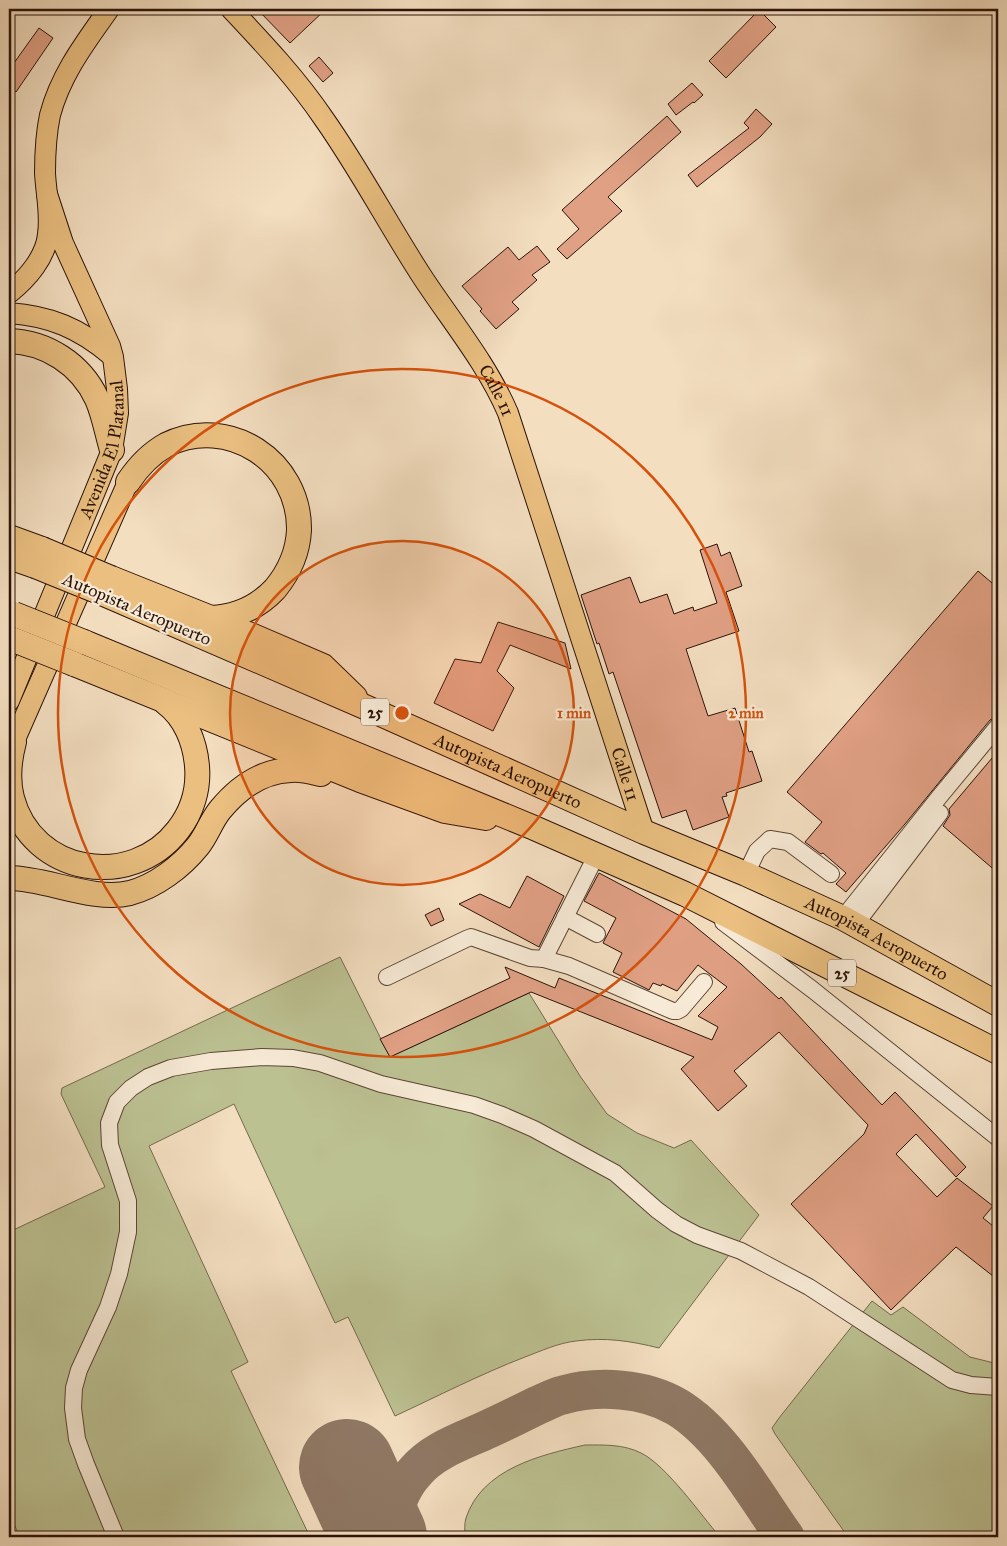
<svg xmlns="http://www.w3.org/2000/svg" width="1007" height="1546" viewBox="0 0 1007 1546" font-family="'IM FELL Great Primer',serif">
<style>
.green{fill:#bcc192;stroke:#746a4d}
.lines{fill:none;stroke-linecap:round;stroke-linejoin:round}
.taxiway{stroke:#8f7864;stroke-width:39}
.runway{stroke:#8f7864;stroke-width:96}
.building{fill:#e0a084;stroke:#2b1308}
.minor-casing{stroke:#5d4636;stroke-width:18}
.major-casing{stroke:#2b1308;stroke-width:22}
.highway-casing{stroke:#2b1308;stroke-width:26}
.minor{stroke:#f7ead6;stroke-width:16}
.major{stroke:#eabf80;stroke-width:20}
.highway{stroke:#eabf80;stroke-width:24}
.highway-bridge-casing{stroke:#2b1308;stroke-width:26;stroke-linecap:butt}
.highway-bridge{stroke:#eabf80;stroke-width:24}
.ring{fill:none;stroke:#d5520c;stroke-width:2.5}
.labels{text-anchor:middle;stroke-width:4.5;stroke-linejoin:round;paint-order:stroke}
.shield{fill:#f7ead6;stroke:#685446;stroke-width:1}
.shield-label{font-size:16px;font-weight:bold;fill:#2b1308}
.street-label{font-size:18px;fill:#2b1308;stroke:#f7ead6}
.centre{fill:#d5520c;stroke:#f7ead6;stroke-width:2.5}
.ring-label{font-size:15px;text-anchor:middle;font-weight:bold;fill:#d5520c;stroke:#f7ead6;stroke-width:4.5;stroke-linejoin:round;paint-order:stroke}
</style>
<rect width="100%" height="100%" fill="#f3dec0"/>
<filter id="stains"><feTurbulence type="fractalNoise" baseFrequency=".004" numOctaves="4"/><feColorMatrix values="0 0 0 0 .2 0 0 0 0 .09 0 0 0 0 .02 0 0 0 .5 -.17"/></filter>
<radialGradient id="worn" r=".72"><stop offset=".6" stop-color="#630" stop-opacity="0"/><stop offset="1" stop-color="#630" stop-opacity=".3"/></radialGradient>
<g class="green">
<path d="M340 957 390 1057 529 993 580 1076 607 1114 637 1133 674 1148 691 1140 759 1215 659 1348C631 1341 605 1337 576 1341 558 1343 541 1351 525 1357 481 1374 438 1396 395 1416L348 1317 335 1323 234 1104 149 1146 248 1362 231 1371 310 1537H20L9 1513V1232L105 1187 61 1094 62 1088Z"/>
<path d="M872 1301 891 1315 903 1307 970 1357 998 1364V1537H848L775 1434 772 1428 779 1418Z"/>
<path d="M585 1445C604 1445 623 1444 641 1453 666 1465 701 1515 720 1537H465C465 1531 464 1524 466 1518 482 1469 540 1455 585 1445Z"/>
</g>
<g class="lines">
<path class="taxiway" d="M391 1537C392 1514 399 1489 416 1471 433 1451 460 1442 484 1431 502 1423 520 1414 538 1405 546 1402 554 1397 563 1395 598 1385 645 1388 677 1407 722 1434 755 1495 785 1537"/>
<path class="runway" d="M347 1467 379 1537"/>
</g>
<g class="building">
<path d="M257 9H326L290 43Z"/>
<path d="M759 10 776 27 726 78 709 61Z"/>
<path d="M39 28 53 38 16 92 9 87V70Z"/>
<path d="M319 57 333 73 323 82 309 66Z"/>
<path d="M692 83 703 95 694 103 693 102 676 115 668 104Z"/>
<path d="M756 109 772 124 760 137 697 187 688 175 749 128 744 123Z"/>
<path d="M667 116 681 132 608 197 622 211 567 259 557 249 579 229 562 210Z"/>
<path d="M537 246 550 262 532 275 537 280 512 302 519 309 496 329 480 311 482 309 462 286 508 247 519 260Z"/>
<path d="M717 544 721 556 730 552 742 586 726 592 739 631 686 649 708 716 735 708 749 752 752 751 762 781 726 793 727 796 722 797 729 817 693 830 686 810 662 818 613 672 609 674 599 643 597 644 581 595 630 577 640 603 667 594 674 614 693 607 694 611 717 603 700 550Z"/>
<path d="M978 571 998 588V716L990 720 905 824 846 892 836 884 846 873 823 853 821 854 805 842 822 822 787 792Z"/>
<path d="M498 622 565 643 571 669 510 645 497 671 514 688 493 731 434 703 455 659 481 663Z"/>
<path d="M998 751V873L943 826 950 815 949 809Z"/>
<path d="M599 873 686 919 741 964 779 999 781 997 882 1105 895 1092 966 1167 956 1177 916 1134 896 1154 937 1197 957 1178 993 1206 983 1218 998 1230V1280L956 1247 891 1310 791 1204 864 1134 868 1125 779 1032 734 1071 747 1086 718 1111 681 1069 694 1057 531 992 390 1057 380 1039 510 978 505 967 555 988 559 978 712 1040 718 1027 698 1016 727 987 698 965 677 991 662 984 661 986 653 983 649 990 613 972 622 953 603 943 616 918 584 901Z"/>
<path d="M527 876 564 896 539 947 459 904 480 894 510 908Z"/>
<path d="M439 908 444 920 431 926 425 915Z"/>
</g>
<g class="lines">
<g class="minor-casing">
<g id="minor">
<path d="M746 874 757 851 770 839 788 842 831 874"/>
<path d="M565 917 597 934"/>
<path d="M843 918 940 796 998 726"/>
<path d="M723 922 813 990 998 1138"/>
<path d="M855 925 940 813"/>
<path d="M544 959 596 856"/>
<path d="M387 977 466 939 471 937 530 958 544 959 569 966 673 1011H677L681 1009 704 982"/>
<path d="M116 1537 86 1464 77 1439 73 1408 74 1388 79 1370 108 1307 119 1274 128 1232V1201L110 1145 109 1123 117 1102 131 1088 148 1077 171 1068 211 1061 262 1057 293 1058 320 1063 381 1084 474 1105 502 1115 534 1129 615 1173 657 1210 676 1224 697 1235 741 1251 809 1287 952 1380 971 1385 998 1387"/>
</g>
</g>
<g class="major-casing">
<g id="major">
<path id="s1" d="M231 9C264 44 297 79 324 119 360 170 389 226 423 278 452 322 487 364 508 413L644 832"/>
<path d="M9 293C27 279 46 257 48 234 51 214 46 193 45 173 45 154 46 134 50 115 61 74 85 43 109 9"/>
<path d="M9 313C50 316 79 328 111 355"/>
<path id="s2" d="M9 701 112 450 118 413 117 389 113 357 110 346 63 243 47 194"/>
<path d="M9 753 128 482"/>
</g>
</g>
<g class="highway-casing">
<g id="highway">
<path d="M9 341C46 342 81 364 97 399 104 415 107 433 112 450"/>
<path d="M128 482C138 467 150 454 166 445 228 414 300 461 299 530 298 552 289 572 275 589 258 607 236 617 211 618"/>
<path d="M9 537 42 549"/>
<path d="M9 557 35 566"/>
<path d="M111 578 211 618 323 666 355 697"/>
<path id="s3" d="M104 594 365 707 644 832 746 874 843 918 998 1004"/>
<path d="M84 642 532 827 685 894 998 1052"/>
<path d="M74 664 360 780 445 811 486 818"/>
<path d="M14 742C9 761 7 779 12 798 32 874 131 891 178 830 192 812 199 789 197 766 195 742 185 717 166 703"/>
<path d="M9 878C46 878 93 902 130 893 156 886 181 867 198 846 207 835 211 821 220 810 238 788 262 771 291 770 301 769 312 772 321 774"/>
</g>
</g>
<use href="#minor" class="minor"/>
<use href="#major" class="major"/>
<use href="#highway" class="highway"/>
<g class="highway-bridge-casing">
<g id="highway-bridge">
<path d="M42 549 111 578"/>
<path d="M35 566 104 594"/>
<path d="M14 614 84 642"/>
<path d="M9 638 74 664"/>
</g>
</g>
<use href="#highway-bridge" class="highway-bridge"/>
</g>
<circle cx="402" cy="713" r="172" fill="#d5520c" fill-opacity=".12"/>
<g class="ring">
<circle cx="402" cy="713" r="172"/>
<circle cx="402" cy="713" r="344"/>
</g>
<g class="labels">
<g class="shield">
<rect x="361" y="698.5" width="28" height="27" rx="4"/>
<rect x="828" y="959.5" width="28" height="27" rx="4"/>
</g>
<g class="shield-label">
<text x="375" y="718">25</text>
<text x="842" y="979">25</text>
</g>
<g class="street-label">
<text dy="6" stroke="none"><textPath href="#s1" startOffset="466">Calle 11</textPath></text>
<text dy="6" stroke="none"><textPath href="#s2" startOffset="270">Avenida El Platanal</textPath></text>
<text transform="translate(137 609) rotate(23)" y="6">Autopista Aeropuerto</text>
<text dy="6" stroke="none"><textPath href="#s3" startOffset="441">Autopista Aeropuerto</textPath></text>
<text dy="6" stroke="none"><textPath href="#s1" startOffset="871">Calle 11</textPath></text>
<text dy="6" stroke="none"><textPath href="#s3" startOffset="846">Autopista Aeropuerto</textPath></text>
</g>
</g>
<circle cx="402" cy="713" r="8" class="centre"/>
<g class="ring-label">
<text x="574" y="718">1 min</text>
<text x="746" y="718">2 min</text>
</g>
<rect width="1007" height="1546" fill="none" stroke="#f3dec0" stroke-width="30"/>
<rect x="10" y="10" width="987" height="1526" fill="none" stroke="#2b1308" stroke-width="2.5"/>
<rect x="15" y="15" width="977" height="1516" fill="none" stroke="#2b1308"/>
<rect width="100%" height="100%" filter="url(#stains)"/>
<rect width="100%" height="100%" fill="url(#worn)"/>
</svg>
